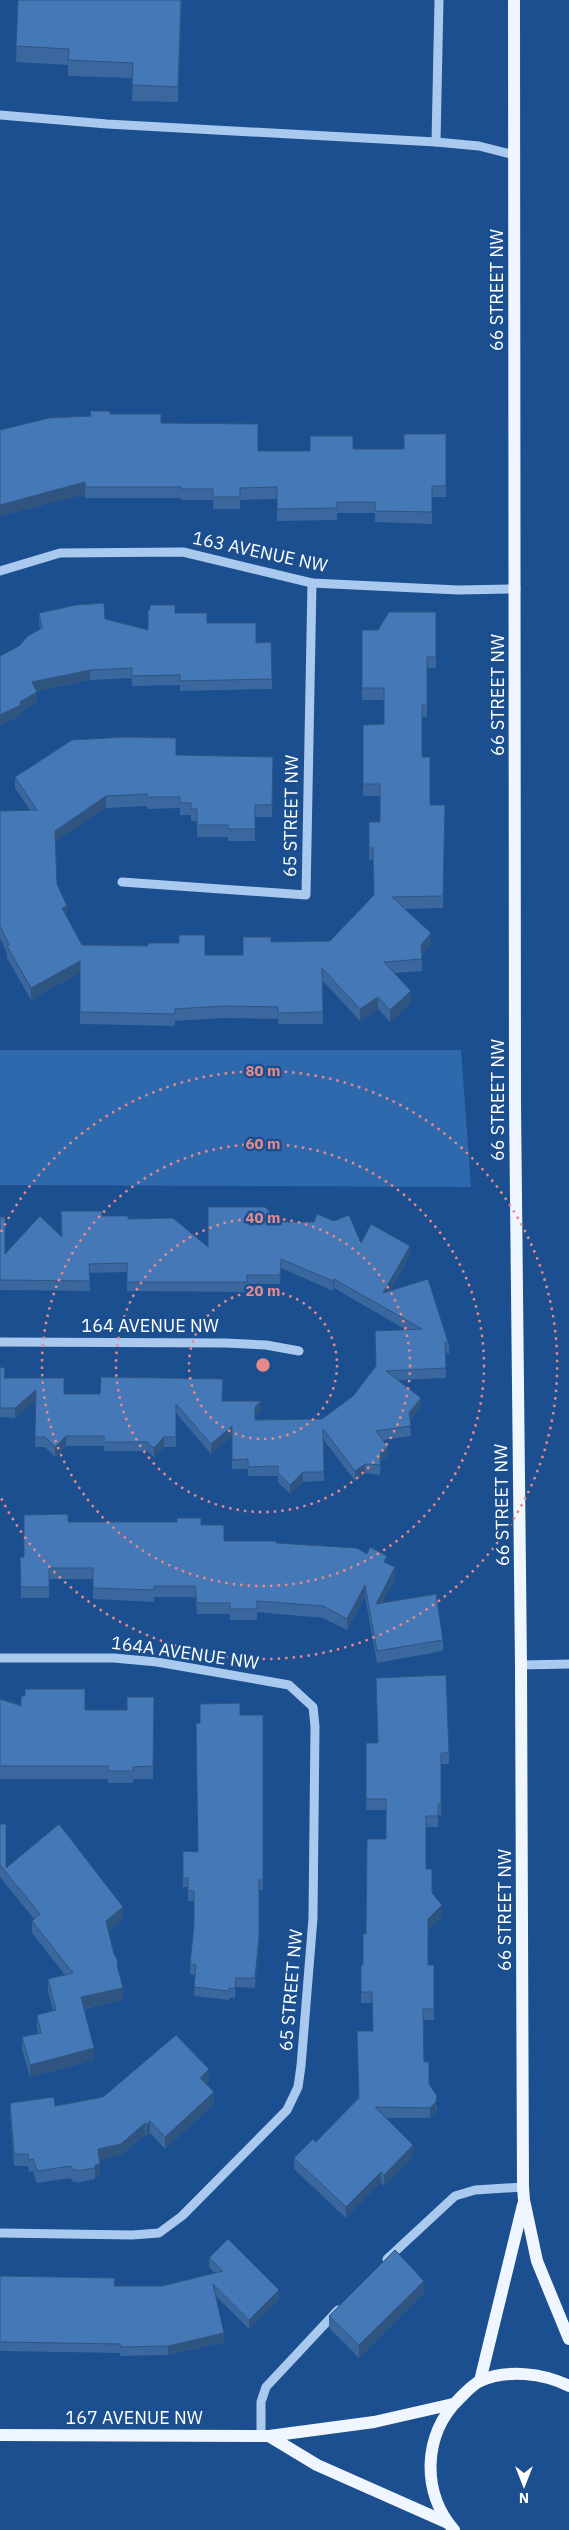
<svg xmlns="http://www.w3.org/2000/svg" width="569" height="2530" viewBox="0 0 569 2530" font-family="'IBM Plex Sans',sans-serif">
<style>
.green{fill:#2e69ad}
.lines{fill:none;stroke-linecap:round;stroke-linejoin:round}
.minor{stroke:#a9c9ee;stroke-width:9}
.major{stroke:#f0f6ff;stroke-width:12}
.wall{fill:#3a679d}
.shaded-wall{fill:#305480}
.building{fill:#4478b7;stroke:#305480}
.ring{fill:none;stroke:#e88989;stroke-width:2.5;stroke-dasharray:2.5 5}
.labels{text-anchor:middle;stroke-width:5;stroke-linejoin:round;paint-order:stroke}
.street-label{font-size:18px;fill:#fff;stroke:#1b4f8f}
.centre{fill:#e88989;stroke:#1b4f8f;stroke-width:2.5}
.ring-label{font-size:15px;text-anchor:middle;font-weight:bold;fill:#e88989;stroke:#1b4f8f;stroke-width:5;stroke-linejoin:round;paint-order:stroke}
</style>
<rect width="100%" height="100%" fill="#1b4f8f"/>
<path class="green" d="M0 1050H461L471 1187 0 1185Z"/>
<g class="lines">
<g class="minor">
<path d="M0 115 107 124 436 142 479 146 514 155"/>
<path d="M436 142 439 0"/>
<path d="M0 571 60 553 183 552 312 583 458 590 516 589"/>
<path d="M122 882 306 895 312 583"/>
<path d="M0 1342 226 1343 266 1345 299 1351"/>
<path d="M0 1658H114L157 1662 289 1685 313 1707 315 1726 313 1918 301 2066 298 2087 287 2110 182 2216 159 2233 132 2235 0 2233"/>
<path d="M521 1665 569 1664"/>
<path d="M387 2259 455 2196 475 2190 523 2187"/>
<path d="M261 2436V2402L266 2387 338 2310"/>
</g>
<g class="major">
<path d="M514 0 515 1105 521 1665 523 2187 524 2200 537 2261 569 2339"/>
<path d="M480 2381 523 2205"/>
<path d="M0 2435 269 2436 374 2422 453 2404"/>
<path d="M269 2436 317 2465 448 2523"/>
<path d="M454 2530C421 2492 423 2434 459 2399 465 2393 472 2385 480 2381 507 2369 543 2373 569 2386"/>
</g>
</g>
<g class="wall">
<path d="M18 0H182L178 102 132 101 133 78 68 76V65L16 62Z"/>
<path d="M110 414 161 423 258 451H310L353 449H404L446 434V497H432V524L375 522V513H337V520L277 521V499L240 500V509H213V500H181V498H85V494L0 516 90 416Z"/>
<path d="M436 612V668H427V717H422V757L430 805H445L443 908 404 909 431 945 422 955V971L394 973 411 1003 390 1022 378 1009 360 1021 322 980 323 1024H278V1019L223 1018 175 1021V1026L80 1024V972L31 1000 7 958V953L0 938V811L30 810 15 788V777L176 755 273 757 272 817H255V841H228V837H197V821H191V815H180V808L147 809V806L106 808 55 842 57 884 67 917 82 945 205 955H243L271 942 330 941 374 895 373 860H369V822H380V796H363V725L384 724V700H362V630H378Z"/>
<path d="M39 613 105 619 148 630 175 613 207 623 256 643 271 642 272 689 180 691V685L132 686V678L90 680 37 691V702L21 712V715L0 725V656L19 646 40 629 39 623Z"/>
<path d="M102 1216 128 1219 208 1247 279 1222 410 1255 390 1291 449 1345V1354L445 1352 446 1378 397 1380 421 1407 410 1421 411 1436 383 1440 388 1456 381 1461 380 1475 365 1473 355 1481 323 1439 324 1481 303 1482 290 1494 278 1482V1476H248V1469H232V1436L211 1454 176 1413V1447H164L154 1457 147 1451H104V1446H66L55 1457 45 1447H35L36 1400 15 1418 0 1417V1367L5 1378 64 1394 223 1401 261 1411 255 1416V1420L322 1419 353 1396 406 1330 334 1288 333 1291 281 1268 280 1284H247V1292L127 1291V1272L89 1273 90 1291 0 1290V1217L5 1253 61 1237Z"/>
<path d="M68 1522 201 1525 224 1541 276 1543 367 1554 387 1563 395 1579 382 1603 443 1640V1651L377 1663 365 1596 347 1630 323 1618 257 1612V1620H230V1614H197L195 1597H154V1602L93 1599V1579H49V1598H21L20 1557H24Z"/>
<path d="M376 1678 449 1753V1764H441V1815H438V1827H426V1869L432 1893 442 1916 428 1930V1965H434V2020H423L424 2062 429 2084 437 2107 436 2113 430 2118H386L413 2156 384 2186 381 2182 346 2218 294 2169V2158L316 2142 358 2098 373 2031 372 2003H361V1965H363L366 1934 386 1839V1810H366V1743H378Z"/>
<path d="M0 1699 21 1705 85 1710H154L153 1779H133V1783H108V1779H0Z"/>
<path d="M240 1715H263V1890H259V1947L255 1988 236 1987 235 1998H229V2000L194 1996 195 1975 190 1974V1964L194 1924V1901H188V1887H183V1851L198 1852 200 1723Z"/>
<path d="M0 1824 6 1868 123 1919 108 1931 118 1970 123 2000 84 2009 94 2060 30 2077 22 2049V2037L38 2034 37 2027V2015L53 2011 48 1991V1979L65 1975 32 1933V1921L34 1919 0 1877Z"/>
<path d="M209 2081 206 2084 214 2104 165 2149 150 2133 146 2136 145 2135 121 2155 100 2160V2176L95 2177V2179L77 2183 76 2181 72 2182 71 2178 37 2183 33 2171 29 2172 28 2166H14L10 2115V2103L55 2106Z"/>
<path d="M209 2258 279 2299 249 2329 216 2296 224 2342 168 2355 120 2356V2353L0 2351V2276L114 2286H162L215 2273 209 2267Z"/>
<path d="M424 2293 359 2358 329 2328V2316Z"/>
</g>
<g class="shaded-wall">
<path d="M181 0H182L178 102V87Z"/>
<path d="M85 482V494L0 516V505Z"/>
<path d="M90 670V680L32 692V682Z"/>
<path d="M37 692V702L21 712V715L0 725V715L20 702Z"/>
<path d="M106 796V808L55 842V831Z"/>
<path d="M67 906V918L62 908Z"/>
<path d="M431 933V945L421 956V945Z"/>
<path d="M80 961V972L31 1000V988Z"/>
<path d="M411 991V1003L390 1022V1010Z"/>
<path d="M378 997V1009L360 1021V1009Z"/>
<path d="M410 1246V1255L383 1303V1293Z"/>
<path d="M334 1279V1288L333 1291V1281Z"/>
<path d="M36 1390V1400L15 1418V1408Z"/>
<path d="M421 1398V1407L409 1422V1413Z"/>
<path d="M261 1401V1411L255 1416V1407Z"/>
<path d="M232 1426V1436L211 1454V1444Z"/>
<path d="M66 1436V1446L55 1457V1447Z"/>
<path d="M164 1437V1447L154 1457V1448Z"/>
<path d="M388 1447V1456L381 1461 380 1475 381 1452Z"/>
<path d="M365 1464V1473L355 1481V1471Z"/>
<path d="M303 1472V1482L290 1494V1485Z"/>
<path d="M395 1567V1579L376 1615V1604Z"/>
<path d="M365 1585V1596L347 1630V1619Z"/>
<path d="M442 1905V1916L428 1930V1919Z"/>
<path d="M123 1907V1919L106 1933V1921Z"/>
<path d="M259 1937V1947L255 1988V1978Z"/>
<path d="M236 1978V1987L235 1998V1989Z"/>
<path d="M123 1988V2000L81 2009V1997Z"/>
<path d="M94 2048V2060L30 2077V2065Z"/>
<path d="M209 2069V2081L200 2089V2078Z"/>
<path d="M214 2092V2104L165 2149V2137Z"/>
<path d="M437 2096 436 2113 430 2118V2108Z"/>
<path d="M150 2121V2133L146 2136V2125Z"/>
<path d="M145 2123V2135L121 2155 98 2161V2149Z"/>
<path d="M413 2145V2156L384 2186V2175Z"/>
<path d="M100 2164V2176L95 2177V2165Z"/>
<path d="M381 2172V2182L346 2218V2207Z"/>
<path d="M424 2281V2293L359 2358V2345Z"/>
<path d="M279 2290V2299L249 2329V2320Z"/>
<path d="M224 2333V2342L168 2355V2346Z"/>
</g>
<g class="building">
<path d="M18 0H181L178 87 132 85 133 63 68 60 69 49 16 46Z"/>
<path d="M90 411H110V414H161V423L258 424V451H310V436H353V449H404V434H446V486H432V512L375 511V502H337V508L277 509V487L240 488V497H213V489H181V487H85V482L0 505V430L49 418 91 416Z"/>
<path d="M104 603 105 619 148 630V610H150V605H175V613H207V623H256V643L271 642 272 679 180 681V675L132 676V668L90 670 32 682 37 692 20 702 21 705 0 715V656L19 646 28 636 42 628 39 613 76 605Z"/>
<path d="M389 612H436V657H427V705H422V757H430V805H445L443 896 392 897 431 933 421 945 422 959 384 962 411 991 390 1010 378 997 360 1009 322 968 323 1012 278 1013V1007L223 1006 175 1009V1014L80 1012V961L31 988 7 946 9 945 0 926V811L37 810 15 777 72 740 125 737 176 738V755L273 757 272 805H255V829H228V825H197V809H191V803H180V797H147V794L106 796 55 831 57 884 67 906 62 908 82 945 148 946V943H179V935H205V955H243V937H271V942L330 941 374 895 373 848H369V822H380V784H363V725L384 724V688H362V630H378Z"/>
<path d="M208 1207H265L279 1222H314L317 1214 334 1221 349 1215 361 1243 371 1224 410 1246 383 1293 428 1279 449 1345 445 1342 446 1368 386 1371 421 1398 409 1413 411 1426 376 1431 388 1447 381 1452 380 1465 365 1464 355 1471 323 1429 324 1472H303L290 1485 278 1473V1466L248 1467V1459L232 1460V1426L211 1444 176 1404V1437H164L154 1448 147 1442H104V1436H66L55 1447 45 1437H35L36 1390 15 1408H0V1367L5 1368 4 1378H64V1394H100L101 1377 223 1379 222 1401H261L255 1407V1420L322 1419 353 1396 376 1366 375 1331 422 1329 334 1279 333 1281 281 1259 280 1275H247V1282H127V1263L89 1264 90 1281 0 1280V1217H5V1254L40 1216 62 1237 61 1211H102V1216H128V1219L173 1218 208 1247Z"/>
<path d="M68 1514V1522H177V1518H201V1525H224V1541H276V1543L357 1548 367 1554 370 1547 387 1556 384 1562 395 1567 376 1604 436 1594 443 1640 377 1651 365 1585 347 1619 323 1606 257 1601V1609H230V1603H197L195 1586H154V1590L93 1588V1568H49V1587H21L20 1557H24V1515Z"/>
<path d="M446 1675 449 1753H441V1804H438V1816H426V1869H432V1893L442 1905 428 1919V1965H434V2009H423L424 2062H429V2084L437 2096 436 2102 430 2108 375 2107 413 2145 384 2175 381 2172 346 2207 294 2158 313 2139 316 2142 359 2098 357 2031H373L372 1992H361V1965H363V1934H366L367 1839H386V1799H366V1743H378L376 1678Z"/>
<path d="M25 1689H85V1710H127V1697H154L153 1766 133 1767V1771H108V1766H0V1699L21 1706V1696H25Z"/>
<path d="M240 1703V1715H263V1880H259V1937L255 1978H236L235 1989 229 1988V1991L194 1987 196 1965 190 1964 194 1924V1891H188V1878H183V1851L198 1852 196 1723H200V1704Z"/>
<path d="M0 1824H6V1868L59 1824 123 1907 106 1921 114 1954 118 1961 117 1965 123 1988 81 1997 94 2048 30 2065 22 2037 41 2033 37 2015 56 2010 48 1979 73 1973 32 1921 40 1914 0 1865Z"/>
<path d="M176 2035 209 2069 200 2078 214 2092 165 2137 150 2121 146 2125 145 2123 121 2144 98 2149 100 2164 95 2165V2168L77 2171 76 2169 72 2170 71 2166 37 2171 33 2159 29 2160 28 2154H14L10 2103 54 2097 55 2106 103 2097Z"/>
<path d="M228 2239 279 2290 249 2320 213 2284 224 2333 168 2346 120 2347V2344L0 2342V2276L115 2278 114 2286H162L223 2271 209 2258Z"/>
<path d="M395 2250 424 2281 359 2345 329 2316Z"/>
</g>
<g class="ring">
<circle cx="263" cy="1365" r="74"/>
<circle cx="263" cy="1365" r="147"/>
<circle cx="263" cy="1365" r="221"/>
<path d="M1 1232A294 294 0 1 1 1 1498"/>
</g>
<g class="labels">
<g class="street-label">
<text transform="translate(497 290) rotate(-90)" y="6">66 STREET NW</text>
<text transform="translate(260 552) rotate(12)" y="6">163 AVENUE NW</text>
<text transform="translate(498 695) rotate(-90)" y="6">66 STREET NW</text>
<text transform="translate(291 816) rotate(-89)" y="6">65 STREET NW</text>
<text transform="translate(498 1100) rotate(-90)" y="6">66 STREET NW</text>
<text x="150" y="1332">164 AVENUE NW</text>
<text transform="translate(502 1505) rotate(-91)" y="6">66 STREET NW</text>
<text transform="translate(185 1653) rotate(8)" y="6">164A AVENUE NW</text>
<text transform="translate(505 1910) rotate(-90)" y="6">66 STREET NW</text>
<text transform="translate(291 1990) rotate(-85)" y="6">65 STREET NW</text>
<text x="134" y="2424">167 AVENUE NW</text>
</g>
</g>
<circle cx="263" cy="1365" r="8" class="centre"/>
<g class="ring-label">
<text x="263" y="1076">80 m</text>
<text x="263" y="1149">60 m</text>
<text x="263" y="1223">40 m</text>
<text x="263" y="1296">20 m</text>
</g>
<g transform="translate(524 2485) rotate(180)" stroke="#1b4f8f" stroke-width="4" paint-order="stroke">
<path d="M0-4L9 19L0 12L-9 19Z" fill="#ffffff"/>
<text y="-8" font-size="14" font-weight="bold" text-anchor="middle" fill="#ffffff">N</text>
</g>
</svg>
